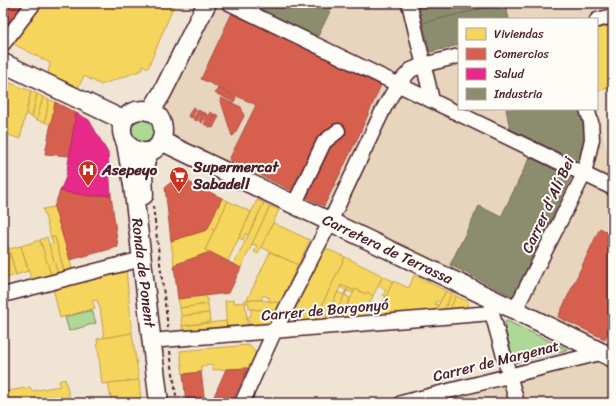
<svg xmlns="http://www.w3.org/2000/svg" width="616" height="406" viewBox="0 0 616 406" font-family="Sriracha,sans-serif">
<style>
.built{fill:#e7d5bd}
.green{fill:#aed896;stroke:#7c7c60}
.homes{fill:#f6d55c;stroke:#c29e4d}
.shops{fill:#d6604d;stroke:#ac4c43}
.health{fill:#e7298a;stroke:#b8266e}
.industry{fill:#8c8c6e;stroke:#786b5a}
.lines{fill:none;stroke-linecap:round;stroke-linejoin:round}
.minor-casing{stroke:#4a1f2b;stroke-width:17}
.major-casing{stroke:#4a1f2b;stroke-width:21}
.path{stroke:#4a1f2b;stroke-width:2;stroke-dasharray:4 3;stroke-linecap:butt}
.minor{stroke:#fdfcf7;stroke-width:14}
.major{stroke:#fdfcf7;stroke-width:18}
.labels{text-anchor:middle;stroke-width:4;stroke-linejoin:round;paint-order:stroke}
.poi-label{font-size:15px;font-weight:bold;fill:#4a1f2b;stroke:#fdfcf7;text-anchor:start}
.street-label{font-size:15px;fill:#4a1f2b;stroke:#fdfcf7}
</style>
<rect width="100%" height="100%" fill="#f0e5d5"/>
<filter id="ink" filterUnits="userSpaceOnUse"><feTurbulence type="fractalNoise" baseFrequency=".025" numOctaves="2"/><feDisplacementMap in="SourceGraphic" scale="8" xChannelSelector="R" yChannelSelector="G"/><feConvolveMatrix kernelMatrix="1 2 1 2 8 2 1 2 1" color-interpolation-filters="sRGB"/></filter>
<g filter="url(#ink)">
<path class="built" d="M196 3H613V87L597 91V19H459V109H597V104L613 182V403H439L454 399 507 380 581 365 591 336 136 128Z"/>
<g class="green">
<path d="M139 108 165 132 139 151 123 122Z"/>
<path d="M92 310 96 323 69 331 65 317Z"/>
<path d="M507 321 567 349V350L514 363 505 328V322Z"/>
</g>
<g class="homes">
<path d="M44 3H175L148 68 143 65 142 70 101 85 84 76 78 88 48 74 50 63 12 43Z"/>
<path d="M613 25V87L597 91V29Z"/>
<path d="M5 80 10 83 3 107V85Z"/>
<path d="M10 83 31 91 20 139 3 133V107Z"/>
<path d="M31 91 37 94 32 117 26 114Z"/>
<path d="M37 94 43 97 37 120 32 117Z"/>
<path d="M43 97 49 100 45 122 37 120Z"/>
<path d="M49 100 55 102 51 125 45 122Z"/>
<path d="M222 198 228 201 214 230 208 228Z"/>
<path d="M257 200 264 203 248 235 246 233 243 240 239 238Z"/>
<path d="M228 201 251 212 228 261 205 250Z"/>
<path d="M264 203 270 206 241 268 234 264Z"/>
<path d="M270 206 279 210 258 254 254 252 257 246 252 244Z"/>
<path d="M54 207 70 260 72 269 64 271 55 237 51 238 43 209Z"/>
<path d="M273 223 310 240 298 265 261 247Z"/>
<path d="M208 228 214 230 205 250 210 252 174 265 171 241 207 230Z"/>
<path d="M47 237 58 273 51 275 40 240Z"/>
<path d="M55 237 64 271 58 273 49 245 53 244 51 238Z"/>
<path d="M40 240 51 275 32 282 21 246Z"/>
<path d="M7 243 16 275 3 279V244Z"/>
<path d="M21 246 28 271 16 275 9 249Z"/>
<path d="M325 248 345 257 314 322 298 324 292 316Z"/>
<path d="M270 252 298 265 280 303 268 301 270 298 263 295 261 300H247Z"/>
<path d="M345 257 383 276 373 296 367 292 366 294 355 289 354 291 341 285 324 322H314Z"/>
<path d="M126 268 132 333 104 338 100 308 97 300 92 301 95 308 60 318 53 288Z"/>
<path d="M414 275 446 291 440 302 436 301 435 304 438 305 436 310 377 316 393 281 409 288Z"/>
<path d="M383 276 393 281 386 297 383 295 386 290 378 286Z"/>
<path d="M341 285 348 288 332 321 324 322 338 292 343 295 346 290 340 287Z"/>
<path d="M348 288 354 291 353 293 347 291 345 295 350 298 340 320 332 321Z"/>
<path d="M355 289 366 294 367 292 373 296 363 318 340 320Z"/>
<path d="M446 291 452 293 444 310H436Z"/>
<path d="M452 293 456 296 450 309 444 310Z"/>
<path d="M206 295 208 304 180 308 178 299Z"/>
<path d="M456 296 469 302 466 308 450 309Z"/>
<path d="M234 300V303L245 302 248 329 227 330 225 301Z"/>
<path d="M245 300H261L280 303 276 311 251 309H249V303H246Z"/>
<path d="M208 304 209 313 181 316 180 308Z"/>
<path d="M251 309 276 311 269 327 248 329V325H250L249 320H247V317L251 316Z"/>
<path d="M209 313 210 322 182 326 181 316Z"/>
<path d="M226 321 227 330 183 335 182 326Z"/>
<path d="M132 333 139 380 102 384 97 339Z"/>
<path d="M249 345 256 353 248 368 213 370V365L201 366V372L183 374 180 351Z"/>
<path d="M65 379 71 403H3V392L30 387 32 391 60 386 59 381Z"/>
<path d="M139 380 141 401 112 403 108 383Z"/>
</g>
<g class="shops">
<path d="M3 3H27L3 33Z"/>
<path d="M232 13 381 85 359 135 324 206 229 160 256 105 201 79Z"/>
<path d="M218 88 236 97 234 102 215 93Z"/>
<path d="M220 98H221L241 107 244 116 234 135 232 136Z"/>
<path d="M55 102 76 113 69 156 45 154Z"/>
<path d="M193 107 196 109 192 118 188 116Z"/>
<path d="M198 110 202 112 197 121 193 119Z"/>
<path d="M203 112 207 114 202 123 199 121Z"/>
<path d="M210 112 214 114 208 126 204 124Z"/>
<path d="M215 114 219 116 213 128 209 127Z"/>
<path d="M178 177 222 198 207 230 171 241 165 187Z"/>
<path d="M60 191 91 196 111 195 118 247 70 260 54 207Z"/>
<path d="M600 228 613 235V322L605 339 558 317Z"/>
<path d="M210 252 241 268 229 293 178 299 174 265Z"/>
<path d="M248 368 232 403H211L226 369Z"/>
<path d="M201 372 205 403H186L183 374Z"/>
</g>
<path class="health" d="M76 113 89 120 108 153 111 195 91 196 60 191 66 177Z"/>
<g class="industry">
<path d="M246 3H333V5L318 36Z"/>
<path d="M418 3H503L423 23Z"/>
<path d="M505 3 509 19H459V45L430 52 423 23Z"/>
<path d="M506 109H580L588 144 579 162 510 129Z"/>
<path d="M530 157 571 178 514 297 450 265 479 206 501 217Z"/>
</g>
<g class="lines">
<g class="minor-casing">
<g id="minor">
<path d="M229 3 613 188"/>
<path d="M409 3 432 100"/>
<path d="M597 20 613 16"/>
<path d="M3 44 34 3"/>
<path d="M294 205 324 142 338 131"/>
<path d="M3 295 142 259"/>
<path d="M492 303V313L517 403"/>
<path d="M515 310 584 174 592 139 591 122 587 109"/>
<path d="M162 340 492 313"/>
<path d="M242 403 274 332 330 222 384 108 398 84 411 70 423 65 459 56"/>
<path d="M401 403 600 353"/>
</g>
</g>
<g class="major-casing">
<g id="major">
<path d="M3 63 123 120"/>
<path d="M143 110C147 111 151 111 155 113 168 123 165 150 147 152 119 155 110 111 143 110Z"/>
<path d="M151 111 162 93 207 3"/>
<path id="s1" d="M161 141 515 310 613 358"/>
<path id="s2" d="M126 143 133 185 159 403"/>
<path d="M144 195 143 173 148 152"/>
</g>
</g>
<g class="path">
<path d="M153 206 168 328"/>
<path d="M170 351 177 403"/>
</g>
<use href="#minor" class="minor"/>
<use href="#major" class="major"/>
</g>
</g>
<defs>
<g id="hospital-pin" transform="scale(1)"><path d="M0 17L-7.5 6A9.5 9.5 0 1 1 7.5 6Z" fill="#c8321e" stroke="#fdfcf7"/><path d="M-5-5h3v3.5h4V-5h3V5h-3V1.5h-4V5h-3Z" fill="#fff"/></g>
<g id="supermarket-pin" transform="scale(1)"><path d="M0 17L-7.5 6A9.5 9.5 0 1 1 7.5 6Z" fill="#c8321e" stroke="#fdfcf7"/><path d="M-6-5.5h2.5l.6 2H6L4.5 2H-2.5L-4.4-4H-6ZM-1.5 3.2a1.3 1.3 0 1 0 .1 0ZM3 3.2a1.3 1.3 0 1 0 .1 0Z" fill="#fff"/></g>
</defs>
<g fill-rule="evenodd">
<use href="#hospital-pin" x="88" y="170"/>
<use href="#supermarket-pin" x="179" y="176"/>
</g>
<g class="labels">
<g class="poi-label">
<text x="193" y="172">Supermercat<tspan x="193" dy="17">Sabadell</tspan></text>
<text x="102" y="175">Asepeyo</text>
</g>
<g class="street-label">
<text transform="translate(548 205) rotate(-65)" y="5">Carrer d'Alí Bei</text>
<text dy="5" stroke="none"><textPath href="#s1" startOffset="251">Carretera de Terrassa</textPath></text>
<text dy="5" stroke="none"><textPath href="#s2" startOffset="131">Ronda de Ponent</textPath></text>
<text transform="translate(325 310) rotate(-5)" y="5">Carrer de Borgonyó</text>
<text transform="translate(496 361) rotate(-14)" y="5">Carrer de Margenat</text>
</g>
</g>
<rect width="616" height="406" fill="none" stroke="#fdfcf7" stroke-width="16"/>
<rect x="8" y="8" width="600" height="390" fill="none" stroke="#4a1f2b" stroke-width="1.5" filter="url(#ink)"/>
<rect x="458" y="18" width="140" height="92" fill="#fdfcf7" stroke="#b5a4a5"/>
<rect x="466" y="28" width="20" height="12" fill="#f6d55c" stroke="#b5a4a5"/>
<text x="494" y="38" font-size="12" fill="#4a1f2b">Viviendas</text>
<rect x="466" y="48" width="20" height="12" fill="#d6604d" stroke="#b5a4a5"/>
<text x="494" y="58" font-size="12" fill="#4a1f2b">Comercios</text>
<rect x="466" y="68" width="20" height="12" fill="#e7298a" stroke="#b5a4a5"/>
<text x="494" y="78" font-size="12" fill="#4a1f2b">Salud</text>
<rect x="466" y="88" width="20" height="12" fill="#8c8c6e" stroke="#b5a4a5"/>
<text x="494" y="98" font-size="12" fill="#4a1f2b">Industria</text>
</svg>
